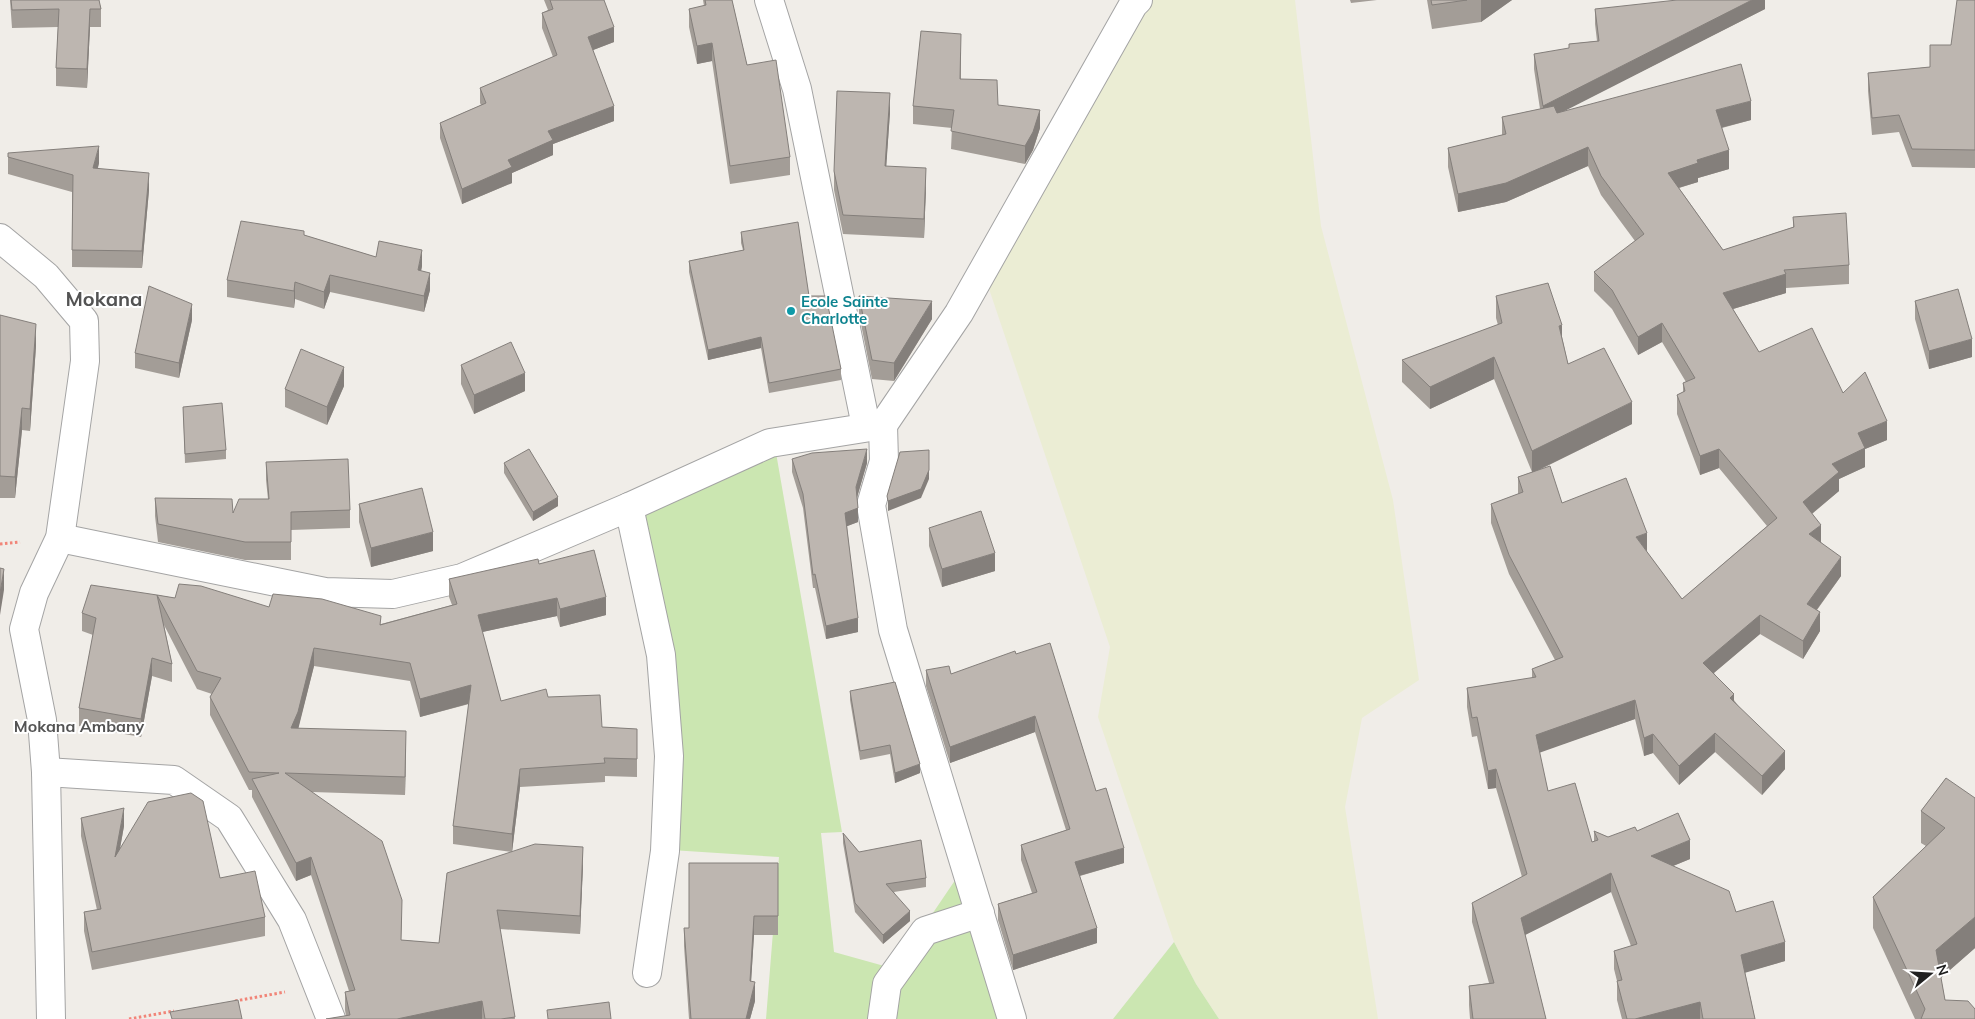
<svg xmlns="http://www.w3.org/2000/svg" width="1975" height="1019" viewBox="0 0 1975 1019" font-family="Mulish,sans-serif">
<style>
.farmland{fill:#ebedd4}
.grass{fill:#cbe6b1}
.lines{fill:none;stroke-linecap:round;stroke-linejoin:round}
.street-casing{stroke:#a4a4a4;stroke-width:30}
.path{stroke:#f18578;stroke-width:3;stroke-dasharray:2.5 2.5;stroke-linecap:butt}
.street{stroke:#fff;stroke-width:28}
.wall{fill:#a39d97}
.shaded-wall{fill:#847f7b}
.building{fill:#bdb6b0;stroke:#847f7b}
.culture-dot{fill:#0f9aa8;stroke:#fff;stroke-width:2}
.labels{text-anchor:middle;stroke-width:4;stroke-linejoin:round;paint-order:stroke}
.culture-label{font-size:15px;font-weight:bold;fill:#0d838f;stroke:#fff;text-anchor:start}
.neighbourhood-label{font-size:16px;font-weight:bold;fill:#535353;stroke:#fff}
.district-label{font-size:20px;font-weight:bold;fill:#535353;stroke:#fff}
</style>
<rect width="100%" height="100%" fill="#f0ede8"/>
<path class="farmland" d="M1150 0H1295L1321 226 1393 500 1419 680 1362 718 1345 807 1378 1019H1219L1196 984 1174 942 1098 717 1110 647 985 277Z"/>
<g class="grass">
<path d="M775 447 842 832 821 833 834 952 895 969 962 870 1008 1019H766L779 857 671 850 636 512Z"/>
<path d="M1174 942 1196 984 1219 1019H1113Z"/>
</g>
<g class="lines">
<g class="street-casing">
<g id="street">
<path d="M769 0 797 89 866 426"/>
<path d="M0 238 46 276 84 321 85 361 60 538 34 593 24 629 42 720 46 772 51 1019"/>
<path d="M883 425 884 461 871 505 893 630 1012 1019"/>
<path d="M629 507 661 655 669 756 665 851 647 973"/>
<path d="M60 538 325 592 393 594 462 578 629 507 770 443 883 425 959 313 1133 5 1138 0"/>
<path d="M46 772 174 780 229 818 292 920 331 1019"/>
<path d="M882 1019 887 984 925 931 980 913"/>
</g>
</g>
<g class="path">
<path d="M0 544 20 542"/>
<path d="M235 1001 285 992"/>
<path d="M129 1019 174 1011"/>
</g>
<use href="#street" class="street"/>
</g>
<g class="wall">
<path d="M10 0H99L101 9V27H90L87 88 56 86V68L58 27 12 28Z"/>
<path d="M544 0H604L614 42 593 50 614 121 553 144V155L512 173V183L462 204 440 138V123L481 105 480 103V88L553 57 542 28V13L548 10Z"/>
<path d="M703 0H732L747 65 790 157V175L730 184 712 61 697 64 689 27V9L704 6Z"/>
<path d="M1350 0H1377L1351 3Z"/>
<path d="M1427 0H1512L1481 22 1432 29Z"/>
<path d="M1765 0V9L1563 111 1751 120 1722 128 1729 169 1698 178V182L1679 188 1723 250 1793 227V217L1849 265V284L1786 288V293L1733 309 1759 352 1843 393 1887 440 1865 449V467L1839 479V491L1812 514 1821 542 1841 576 1817 610 1820 631 1803 659 1760 634 1714 673 1785 769 1762 795 1715 752 1679 785 1653 753 1644 756 1635 719 1539 752 1548 791 1592 842H1594V831L1608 837 1637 831 1690 859 1673 866 1736 912 1785 961 1745 972 1755 1019H1622L1617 1000V981L1614 969V951L1631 946 1611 892 1525 935 1546 1019H1470L1469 1005V986L1489 983 1472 922V903L1522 877 1496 788 1488 789 1477 736 1472 737 1467 707V688L1532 678V669L1555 660 1509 574 1491 523V504L1518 494V477L1532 472 1494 379 1430 409 1402 382V360L1498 325 1496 318V296L1562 337 1568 364 1632 424 1535 472 1562 503 1647 552 1682 599 1767 526 1719 468 1700 475 1677 414V395L1683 392V383L1686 382 1662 342 1638 355 1612 309 1594 291V272L1635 241 1601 195 1588 166 1506 202 1458 212 1448 167V148L1502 135V117L1540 109 1534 69V54L1569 49V44L1597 41 1595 24V9Z"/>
<path d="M1975 0V168L1912 167 1899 132 1872 135 1868 91V73L1930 67 1951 45Z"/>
<path d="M961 52V79L998 105 1040 128 1033 150 1025 164 951 149 952 128 913 124V106Z"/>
<path d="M890 112 886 167 926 187 924 238 843 234 834 190V171Z"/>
<path d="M8 157 99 163 98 168 149 190 142 268 72 267V192L8 174Z"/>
<path d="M741 232 809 296 841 369V380L769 393 761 348 708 360 689 272V261L743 250 741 243Z"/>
<path d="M304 235 376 257 422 266 421 271 430 290 424 312 330 292 324 309 295 299 294 308 227 297V280Z"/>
<path d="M859 296 932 319 894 381 872 379 859 314Z"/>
<path d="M1915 301 1972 357 1929 369 1915 319Z"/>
<path d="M0 315 36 346 30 431 22 430 15 498H0Z"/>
<path d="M192 320 179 378 135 368V353Z"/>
<path d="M461 365 525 391 474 414 461 384Z"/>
<path d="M344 386 327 425 285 407V389Z"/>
<path d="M183 407 226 450V459L185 463Z"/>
<path d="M792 459 867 463 857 497 858 522 847 526 858 632 826 639 815 588H813L803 508 792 472Z"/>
<path d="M266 462 350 510V528L291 530V560H245L158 542 155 516V498L233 513 268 499 266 480Z"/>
<path d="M504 463 558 506 533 521 504 473Z"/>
<path d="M359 504 433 551 371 567 359 522Z"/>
<path d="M929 528 995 571 942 587 929 546Z"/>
<path d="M539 564 606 615 560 627 557 616 482 632 501 701 548 697 602 727 637 729V777L605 776V782L520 787 512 852 453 844V826L469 704 420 717 410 681 314 666 298 728 406 749 405 795 312 792 402 918 401 940 439 943 447 873 583 865 580 934 500 929 515 1019H326L346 1016 345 1010V992L349 991 311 875 296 881 252 797V790H249L210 715V697L212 694 197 689 164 625 172 664V682L152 676 141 737 79 726V708L93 635 82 631V613L157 598V595L175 598 269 607 381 624 452 605 449 597V579Z"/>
<path d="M1016 654 1096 791 1124 863 1080 876 1097 943 1013 970 998 920V904L1032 893 1021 860V845L1066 830 1035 732 950 763 926 686V670L951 674Z"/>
<path d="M850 691 920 773 895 783 890 754 860 760 850 700Z"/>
<path d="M1946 778 1975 948 1941 978 1945 1000 1975 1019H1915L1873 928V897L1926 846 1921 843V811Z"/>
<path d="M81 818 124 826 120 849 220 878 265 917V936L92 970 84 931V912L97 910 81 836Z"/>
<path d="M843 833 859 852 926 878V887L894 892 910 921 883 944 855 912 843 843Z"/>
<path d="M778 863V935H754L751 981 755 1001 750 1019H689L684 946V928H689Z"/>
</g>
<g class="shaded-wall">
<path d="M1481 0H1512L1481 22Z"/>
<path d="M1752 0H1765V9L1543 122V106Z"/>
<path d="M90 9V27L87 88V69Z"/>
<path d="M614 27V42L588 52V37Z"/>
<path d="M712 43V61L697 64V46Z"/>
<path d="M890 93V112L885 185V166Z"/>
<path d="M1751 101V120L1716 129V110Z"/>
<path d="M614 106V121L553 144V155L512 173V183L462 204V189L548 131Z"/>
<path d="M1040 110V128L1033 150 1025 164V146Z"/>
<path d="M99 146V163L93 185V168Z"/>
<path d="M1588 147V166L1506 202 1458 212V194Z"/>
<path d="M1729 150V169L1698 178V182L1668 191V173L1697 160Z"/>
<path d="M926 168V187L924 238V219Z"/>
<path d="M149 173V190L142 268V251Z"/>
<path d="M422 250V266L418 286V270Z"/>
<path d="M430 273V290L424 312V296Z"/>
<path d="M1786 274V293L1723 312V293Z"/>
<path d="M330 275V292L324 309V292Z"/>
<path d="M295 282V299L294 308V291Z"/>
<path d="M932 301V319L894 381V363Z"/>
<path d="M192 304V320L179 378V363Z"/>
<path d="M1662 323V342L1638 355V337Z"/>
<path d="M36 324V346L30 431V409Z"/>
<path d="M1562 325V347L1559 326Z"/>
<path d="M761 337V348L708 360V350Z"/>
<path d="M1972 339V357L1929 369V351Z"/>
<path d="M1494 357V379L1430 409V387Z"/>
<path d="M344 367V386L327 425V407Z"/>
<path d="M525 373V391L474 414V395Z"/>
<path d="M1632 402V424L1532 473V451Z"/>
<path d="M22 408V430L15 498V477Z"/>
<path d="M1887 421V440L1865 449V467L1839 479V491L1803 521V502L1832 464 1858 433Z"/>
<path d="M867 449V463L856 501V487Z"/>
<path d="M1719 449V468L1700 475V456Z"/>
<path d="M929 470V479L921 498 888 511V501Z"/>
<path d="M558 497V506L533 521V512Z"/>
<path d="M858 508V522L845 527V513Z"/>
<path d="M1821 525V543L1809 534Z"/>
<path d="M433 532V551L371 567V548Z"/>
<path d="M1647 533V552L1636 537Z"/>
<path d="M995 553V571L942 587V569Z"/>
<path d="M1841 557V576L1807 623V604Z"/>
<path d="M4 569V590L0 615V593Z"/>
<path d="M606 597V615L560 627V609Z"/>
<path d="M557 598V616L478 633V615Z"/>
<path d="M1820 612V631L1803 659V641Z"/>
<path d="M1760 615V634L1703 682V663Z"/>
<path d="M858 618V632L826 639V626Z"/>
<path d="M314 648V666L298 730 291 728Z"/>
<path d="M152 658V676L141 737V719Z"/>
<path d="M471 685V703L420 717V699Z"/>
<path d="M1734 694V713L1730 698Z"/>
<path d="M1635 700V719L1536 754V735Z"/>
<path d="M1035 716V732L950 763V747Z"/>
<path d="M406 731V749L405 795V777Z"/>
<path d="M1715 733V752L1679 785V766Z"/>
<path d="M1653 734V753L1644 756V738Z"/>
<path d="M1785 751V769L1762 795V776Z"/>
<path d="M920 764V773L895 783V773Z"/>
<path d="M520 769V787L512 852V834Z"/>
<path d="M1496 769V788L1488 789V771Z"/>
<path d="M124 808V826L115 875V857Z"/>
<path d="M1690 840V859L1651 875V856Z"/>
<path d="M583 847V865L580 934V916Z"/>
<path d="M1124 848V863L1075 877V862Z"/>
<path d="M311 857V875L296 881V863Z"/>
<path d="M1611 873V892L1521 937V918Z"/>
<path d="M910 911V921L883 944V935Z"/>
<path d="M754 916V935L750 999V981Z"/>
<path d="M1975 917V948L1936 982V950Z"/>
<path d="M1097 928V943L1013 970V955Z"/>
<path d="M1785 942V961L1741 974V955Z"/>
<path d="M755 982V1001L750 1019H746Z"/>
<path d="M482 1001V1019H397Z"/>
<path d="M1700 1002V1019H1635Z"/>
</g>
<g class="building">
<path d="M11 0H99L101 9H90L87 69 56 68 59 9 12 10Z"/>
<path d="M550 0H604L614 27 588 37 614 106 548 131 553 140 508 160 512 167 462 189 440 123 486 103 480 88 557 55 542 13 553 9Z"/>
<path d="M705 0H732L747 65 776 60 790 157 730 166 712 43 697 46 689 9 706 5Z"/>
<path d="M1431 0H1467L1432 5Z"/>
<path d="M1677 0H1752L1543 106 1534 54 1569 48V44L1599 41 1595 9Z"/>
<path d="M1957 0H1975V150L1912 149 1899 115 1872 118 1868 73 1930 67V45H1951Z"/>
<path d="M921 31 961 34 960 79 997 80 998 105 1040 110 1033 132 1025 146 951 131 954 110 913 106Z"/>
<path d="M1741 64 1751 101 1716 110 1729 150 1697 160 1698 163 1668 173 1723 250 1794 227 1793 217 1846 213 1849 265 1784 270 1786 274 1723 293 1759 352 1812 328 1843 393 1865 372 1887 421 1858 433 1865 448 1832 464 1839 472 1803 502 1821 525 1809 534 1841 557 1807 604 1820 612 1803 641 1760 615 1703 663 1734 694 1730 698 1785 751 1762 776 1715 733 1679 766 1653 734 1644 738 1635 700 1536 735 1548 791 1575 783 1592 842 1598 840 1594 831 1608 837 1635 827 1637 831 1678 813 1690 840 1651 856 1729 891 1736 912 1773 901 1785 942 1741 955 1755 1019H1703L1700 1002 1635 1019H1627L1617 981 1622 980 1614 951 1637 944 1611 873 1521 918 1546 1019H1473L1469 986 1494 983 1472 903 1527 874 1496 769 1488 771 1477 717 1472 718 1467 688 1536 677 1532 669 1563 657 1509 555 1491 504 1523 492 1518 477 1550 466 1562 503 1626 478 1647 533 1636 537 1682 599 1777 518 1719 449 1700 456 1677 395 1685 391 1683 383 1695 378 1662 323 1638 337 1612 290 1594 272 1644 234 1601 176 1588 147 1506 183 1458 194 1448 148 1506 134 1502 117 1554 106 1557 113Z"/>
<path d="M837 91 890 93 885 166 926 168 924 219 843 215 834 171Z"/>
<path d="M99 146 93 168 149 173 142 251 72 250 73 175 8 157V153Z"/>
<path d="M241 221 304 231V235L376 257 379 241 422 250 418 270 430 273 424 296 330 275 324 292 295 282 294 291 227 280Z"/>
<path d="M798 222 809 296H826L841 369 769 383 761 337 708 350 689 261 744 250 741 232Z"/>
<path d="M1548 283 1562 325 1559 326 1568 364 1604 348 1632 402 1532 451 1494 357 1430 387 1402 360 1502 323 1496 296Z"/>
<path d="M149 286 192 304 179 363 135 353Z"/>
<path d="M1958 289 1972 339 1929 351 1915 301Z"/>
<path d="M859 296 932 301 894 363 872 360Z"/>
<path d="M0 315 36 324 30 409 22 408 15 477 0 476Z"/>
<path d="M511 342 525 373 474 395 461 365Z"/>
<path d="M301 349 344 367 327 407 285 389Z"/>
<path d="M222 403 226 450 185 454 183 407Z"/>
<path d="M529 449 558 497 533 512 504 463Z"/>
<path d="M867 449 856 487 858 508 845 513 858 618 826 626 815 574 813 575 803 494 792 459 812 453Z"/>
<path d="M929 450V470L921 489 888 501 887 496 900 452Z"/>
<path d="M348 459 350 510 291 512V542H245L158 524 155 498 232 499 233 513 239 499H269L266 462Z"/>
<path d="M422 488 433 532 371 548 359 504Z"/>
<path d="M981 511 995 553 942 569 929 528Z"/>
<path d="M594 550 606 597 560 609 557 598 478 615 501 701 546 689 548 697 600 695 602 727 637 729V759L604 758 605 763 520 769 512 834 453 826 471 685 420 699 410 663 314 648 298 712 291 728 406 731 405 777 285 773 382 841 402 900 401 940 439 943 447 873 535 844 583 847 580 916 497 910 515 1017 501 1019H485L482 1001 397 1019H326L350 1015 345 992 355 990 311 857 296 863 252 779 279 773 249 772 210 697 221 678 197 671 157 595 175 598 179 584 201 586 269 607 273 594 322 599 381 616 380 625 457 604 449 579 538 559 539 564Z"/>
<path d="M0 568 4 569 0 593Z"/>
<path d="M91 585 157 595 172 664 152 658 141 719 79 708 96 618 82 613Z"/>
<path d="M1050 643 1096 791 1106 788 1124 848 1075 862 1097 928 1013 955 998 904 1037 892 1021 845 1070 829 1035 716 950 747 926 670 949 666 951 674 1015 651 1016 654Z"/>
<path d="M895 682 920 764 895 773 890 745 860 751 850 691Z"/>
<path d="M1946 778 1975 798V917L1936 950 1945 1000 1968 1001 1975 1009V1019H1921L1925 1009 1873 897 1945 828 1921 811Z"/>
<path d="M191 793 203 801 220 878 255 871 265 917 92 952 84 912 101 909 81 818 124 808 115 857 148 802Z"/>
<path d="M843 833 859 852 921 840 926 878 886 884 910 911 883 935 855 903Z"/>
<path d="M689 863H778V916H754L750 981 755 982 746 1019H691L684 928H689Z"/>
<path d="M238 1000 242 1019H172L170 1012Z"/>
<path d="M609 1002 611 1019H548L547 1010Z"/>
</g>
<circle class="culture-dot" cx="791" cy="311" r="5"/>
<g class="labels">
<g class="culture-label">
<text x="801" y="307">Ecole Sainte<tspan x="801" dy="17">Charlotte</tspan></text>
</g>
<g class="neighbourhood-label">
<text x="79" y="732">Mokana Ambany</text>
</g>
<g class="district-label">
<text x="104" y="306">Mokana</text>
</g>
</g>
<g transform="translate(1930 974) rotate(72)" stroke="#ffffff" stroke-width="4" paint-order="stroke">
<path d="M0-4L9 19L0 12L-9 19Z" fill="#202020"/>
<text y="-8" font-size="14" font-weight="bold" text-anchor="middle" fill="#202020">N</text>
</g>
</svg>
